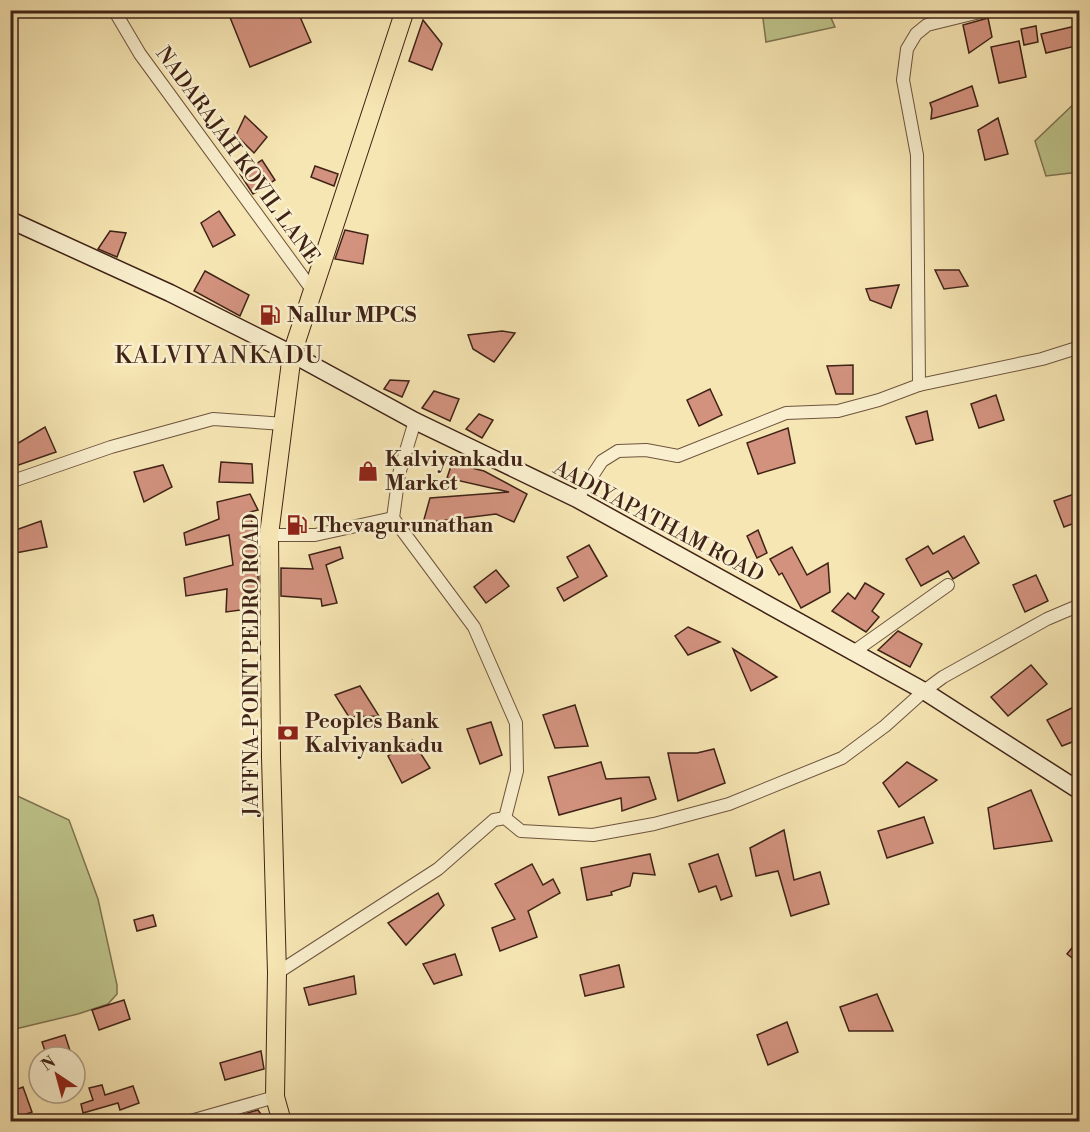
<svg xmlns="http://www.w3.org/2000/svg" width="1090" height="1132" viewBox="0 0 1090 1132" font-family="'Libre Bodoni',serif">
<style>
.green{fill:#bec48b;stroke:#7f7451;stroke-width:1.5}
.building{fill:#d2927e;stroke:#402317;stroke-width:1.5}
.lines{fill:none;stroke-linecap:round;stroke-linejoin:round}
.street-casing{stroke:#6e543e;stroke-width:14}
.secondary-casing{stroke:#402317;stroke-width:19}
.primary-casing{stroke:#402317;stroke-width:20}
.street{stroke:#f9efce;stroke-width:12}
.secondary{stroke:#f9efce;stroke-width:16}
.primary{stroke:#f6e6b3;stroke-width:18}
.labels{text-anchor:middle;stroke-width:5;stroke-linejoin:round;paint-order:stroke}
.street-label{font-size:21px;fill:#402317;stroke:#f9efce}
.poi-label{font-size:21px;font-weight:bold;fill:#402317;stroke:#f9efce;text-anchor:start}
.quarter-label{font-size:24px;letter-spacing:1.5px;fill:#402317;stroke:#f9efce}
</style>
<rect width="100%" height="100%" fill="#f6e6b3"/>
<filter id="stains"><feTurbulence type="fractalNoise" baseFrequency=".00333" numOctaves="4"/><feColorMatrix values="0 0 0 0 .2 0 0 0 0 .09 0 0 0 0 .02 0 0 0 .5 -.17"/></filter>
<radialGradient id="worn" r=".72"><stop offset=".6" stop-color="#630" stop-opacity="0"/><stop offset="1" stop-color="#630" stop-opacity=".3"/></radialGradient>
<g class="green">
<path d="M762 11H828L835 27 766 42Z"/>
<path d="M1079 99V172L1046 176 1035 141Z"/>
<path d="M11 793 69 820 98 899 117 985V994L108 1004 78 1014 11 1030Z"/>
</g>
<g class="building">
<path d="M227 10H297L311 42 250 67Z"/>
<path d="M988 18 992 37 969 53 963 25Z"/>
<path d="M423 20 442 44 432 70 409 61Z"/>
<path d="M1080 25V45L1046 53 1041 34Z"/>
<path d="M1036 26 1038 42 1024 45 1021 29Z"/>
<path d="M1019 41 1026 77 999 83 991 47Z"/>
<path d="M972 86 978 106 931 119 932 109 930 103Z"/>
<path d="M245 116 267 137 254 153 236 135Z"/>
<path d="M998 118 1008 154 985 160 978 130Z"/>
<path d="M262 160 275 180 253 194 240 174Z"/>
<path d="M315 166 338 174 334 186 311 177Z"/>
<path d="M219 211 235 235 213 247 201 223Z"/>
<path d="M345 230 368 235 363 264 335 259Z"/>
<path d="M110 231 126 233 117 257 98 249Z"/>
<path d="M935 270H959L968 286 944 289Z"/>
<path d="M205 271 249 295 240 316 194 291Z"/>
<path d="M899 285 891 308 870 300 866 289Z"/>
<path d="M502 331 515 333 494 362 473 349 468 335Z"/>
<path d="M853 365V394H836L827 366Z"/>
<path d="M390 380 409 381 402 397 384 389Z"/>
<path d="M710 389 722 415 699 426 687 400Z"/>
<path d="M434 391 459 399 450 421 422 408Z"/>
<path d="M996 395 1004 420 979 428 971 404Z"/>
<path d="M927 411 933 440 916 444 906 417Z"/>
<path d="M479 414 493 420 482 438 466 429Z"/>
<path d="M45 427 56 452 10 468V448Z"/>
<path d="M788 428 795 463 758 474 747 443Z"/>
<path d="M221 462 252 464 253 483 219 482Z"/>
<path d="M452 463 484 471 527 494 514 522 496 514 423 523 430 498 509 492 447 478Z"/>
<path d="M163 465 172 487 144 502 134 472Z"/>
<path d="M1080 492V521L1064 527 1054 501Z"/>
<path d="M250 494 258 510 250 512 258 556V595H254L255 608 226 612 227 589 186 596 184 578 233 565 229 535 186 545 184 533 219 519 217 502Z"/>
<path d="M41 521 47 547 10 554V532Z"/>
<path d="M758 530 767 553 757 558 747 536Z"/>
<path d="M964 536 979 563 953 579 948 571 921 586 906 559 928 546 933 554Z"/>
<path d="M589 545 607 576 564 601 557 588 578 577 567 557Z"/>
<path d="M340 547 343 558 326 565 337 603 322 606 321 599 281 596V568L313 569 309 555Z"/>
<path d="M792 547 807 575 828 563 830 592 801 608 782 573 779 575 770 559Z"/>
<path d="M496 570 509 586 486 603 474 587Z"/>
<path d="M1036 575 1048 601 1025 612 1013 585Z"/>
<path d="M865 583 884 594 872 611 879 617 866 632 832 611 848 593 855 599Z"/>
<path d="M688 627 720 642 688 655 675 636Z"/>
<path d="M898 631 922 644 910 667 878 650Z"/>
<path d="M733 649 777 677 751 691Z"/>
<path d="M1031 665 1047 684 1008 716 991 697Z"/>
<path d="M360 686 379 716 349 717 335 695Z"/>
<path d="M1080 704V739L1062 746 1047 720Z"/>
<path d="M575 705 588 746 555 748 543 715Z"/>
<path d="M491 722 502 755 480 764 467 729Z"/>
<path d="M412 740 430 768 402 783 388 756Z"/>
<path d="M714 749 725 783 678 801 668 753H697Z"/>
<path d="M601 762 606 779 649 777 656 799 622 811 621 798 559 815 548 777Z"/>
<path d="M907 762 937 780 899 807 883 783Z"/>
<path d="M1031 790 1052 841 994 849 988 808Z"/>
<path d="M924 817 933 843 887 858 878 831Z"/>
<path d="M784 830 794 880 820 872 829 904 791 916 778 871 756 876 750 848Z"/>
<path d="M650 854 655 875 633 873 630 886 611 892 612 895 587 900 581 868Z"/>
<path d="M718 854 732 896 721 900 716 886 699 892 689 864Z"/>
<path d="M532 864 543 885 553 879 560 893 528 911 537 937 500 951 492 928 515 919 495 884Z"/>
<path d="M438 893 444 905 406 945 388 923Z"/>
<path d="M153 915 156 926 137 931 134 920Z"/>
<path d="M1080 938V964L1067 954Z"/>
<path d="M455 954 462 975 434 984 423 964Z"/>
<path d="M619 965 624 987 585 996 580 975Z"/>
<path d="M354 976 356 994 309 1005 304 988Z"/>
<path d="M877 994 893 1031H849L840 1007Z"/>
<path d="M124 1000 130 1019 99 1030 92 1010Z"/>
<path d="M787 1022 798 1052 768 1065 757 1035Z"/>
<path d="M65 1035 72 1057H47L42 1042Z"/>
<path d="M261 1051 264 1069 225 1080 220 1063Z"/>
<path d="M102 1085 105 1095 133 1086 139 1103 120 1110 118 1103 83 1113 81 1104 93 1100 89 1088Z"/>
<path d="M23 1087 32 1112 13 1119 10 1113V1092Z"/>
<path d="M258 1110 266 1122H232L241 1115Z"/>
</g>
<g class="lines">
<g class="street-casing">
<g id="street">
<path d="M114 10 140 54 313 291"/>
<path d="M919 385 917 155 903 80 907 49 916 34 927 25 988 10"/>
<path d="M415 421 399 474 393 518 474 627 516 723 517 771 505 818"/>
<path d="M10 482 111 447 213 419 284 424"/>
<path d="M577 499 602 461 618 451 646 450 678 456 786 413 838 411 879 400 919 385 1042 359 1080 347"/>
<path d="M269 535H315L393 518"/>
<path d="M852 653 948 585"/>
<path d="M277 973 438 869 494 820 505 818 521 831 593 835 654 824 729 804 842 758 885 726 924 691 943 677 1047 619 1080 605"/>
<path d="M187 1122 275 1097"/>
</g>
</g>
<g class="secondary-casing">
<path id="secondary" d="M10 220 170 293 292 354 415 421 577 499 924 691 1080 791"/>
</g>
<g class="primary-casing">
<path id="primary" d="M282 1122 275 1097 277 973 271 757 269 535 292 354 405 10"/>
</g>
<use href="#street" class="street"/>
<use href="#secondary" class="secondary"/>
<use href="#primary" class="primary"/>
</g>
<defs>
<g id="fuel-bare" transform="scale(1.62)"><path d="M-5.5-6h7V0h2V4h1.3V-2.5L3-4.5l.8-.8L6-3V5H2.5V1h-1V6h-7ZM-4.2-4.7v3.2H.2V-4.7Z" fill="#8f2418" stroke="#f9efce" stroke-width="2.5" paint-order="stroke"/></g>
<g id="shop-bare" transform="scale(1.62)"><path d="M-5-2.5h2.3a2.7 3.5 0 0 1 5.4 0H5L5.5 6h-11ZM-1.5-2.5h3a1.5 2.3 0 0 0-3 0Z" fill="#8f2418" stroke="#f9efce" stroke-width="2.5" paint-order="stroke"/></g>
<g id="bank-bare" transform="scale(1.62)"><path d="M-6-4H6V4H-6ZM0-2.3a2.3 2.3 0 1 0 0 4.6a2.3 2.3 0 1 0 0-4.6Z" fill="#8f2418" stroke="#f9efce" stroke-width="2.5" paint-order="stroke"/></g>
</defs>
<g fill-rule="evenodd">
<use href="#fuel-bare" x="270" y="315"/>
<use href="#shop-bare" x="368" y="471"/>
<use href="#fuel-bare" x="297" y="525"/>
<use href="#bank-bare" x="288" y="733"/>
</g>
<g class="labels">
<g class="street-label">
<text transform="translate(238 155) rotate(54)" y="7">NADARAJAH KOVIL LANE</text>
<text transform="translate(659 521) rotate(28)" y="7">AADIYAPATHAM ROAD</text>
<text transform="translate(251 665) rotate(-90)" y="7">JAFFNA-POINT PEDRO ROAD</text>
</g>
<g class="poi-label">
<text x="287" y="322">Nallur MPCS</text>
<text x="385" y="466">Kalviyankadu<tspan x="385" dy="24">Market</tspan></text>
<text x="314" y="532">Thevagurunathan</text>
<text x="305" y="728">Peoples Bank<tspan x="305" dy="24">Kalviyankadu</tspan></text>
</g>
<g class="quarter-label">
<text x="219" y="363">KALVIYANKADU</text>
</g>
</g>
<rect width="1090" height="1132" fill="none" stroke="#f6e6b3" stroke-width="36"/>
<rect x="12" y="12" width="1066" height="1108" fill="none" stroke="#402317" stroke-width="3"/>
<rect x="18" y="18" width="1054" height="1096" fill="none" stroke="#402317" stroke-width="1.5"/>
<g transform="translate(57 1075) rotate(324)"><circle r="28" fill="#f9efce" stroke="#af9d85" stroke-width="1.5"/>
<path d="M0-4.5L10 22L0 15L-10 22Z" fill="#8f2418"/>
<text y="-9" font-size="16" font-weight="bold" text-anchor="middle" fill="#402317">N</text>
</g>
<rect width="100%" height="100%" filter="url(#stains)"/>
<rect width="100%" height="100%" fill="url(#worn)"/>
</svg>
